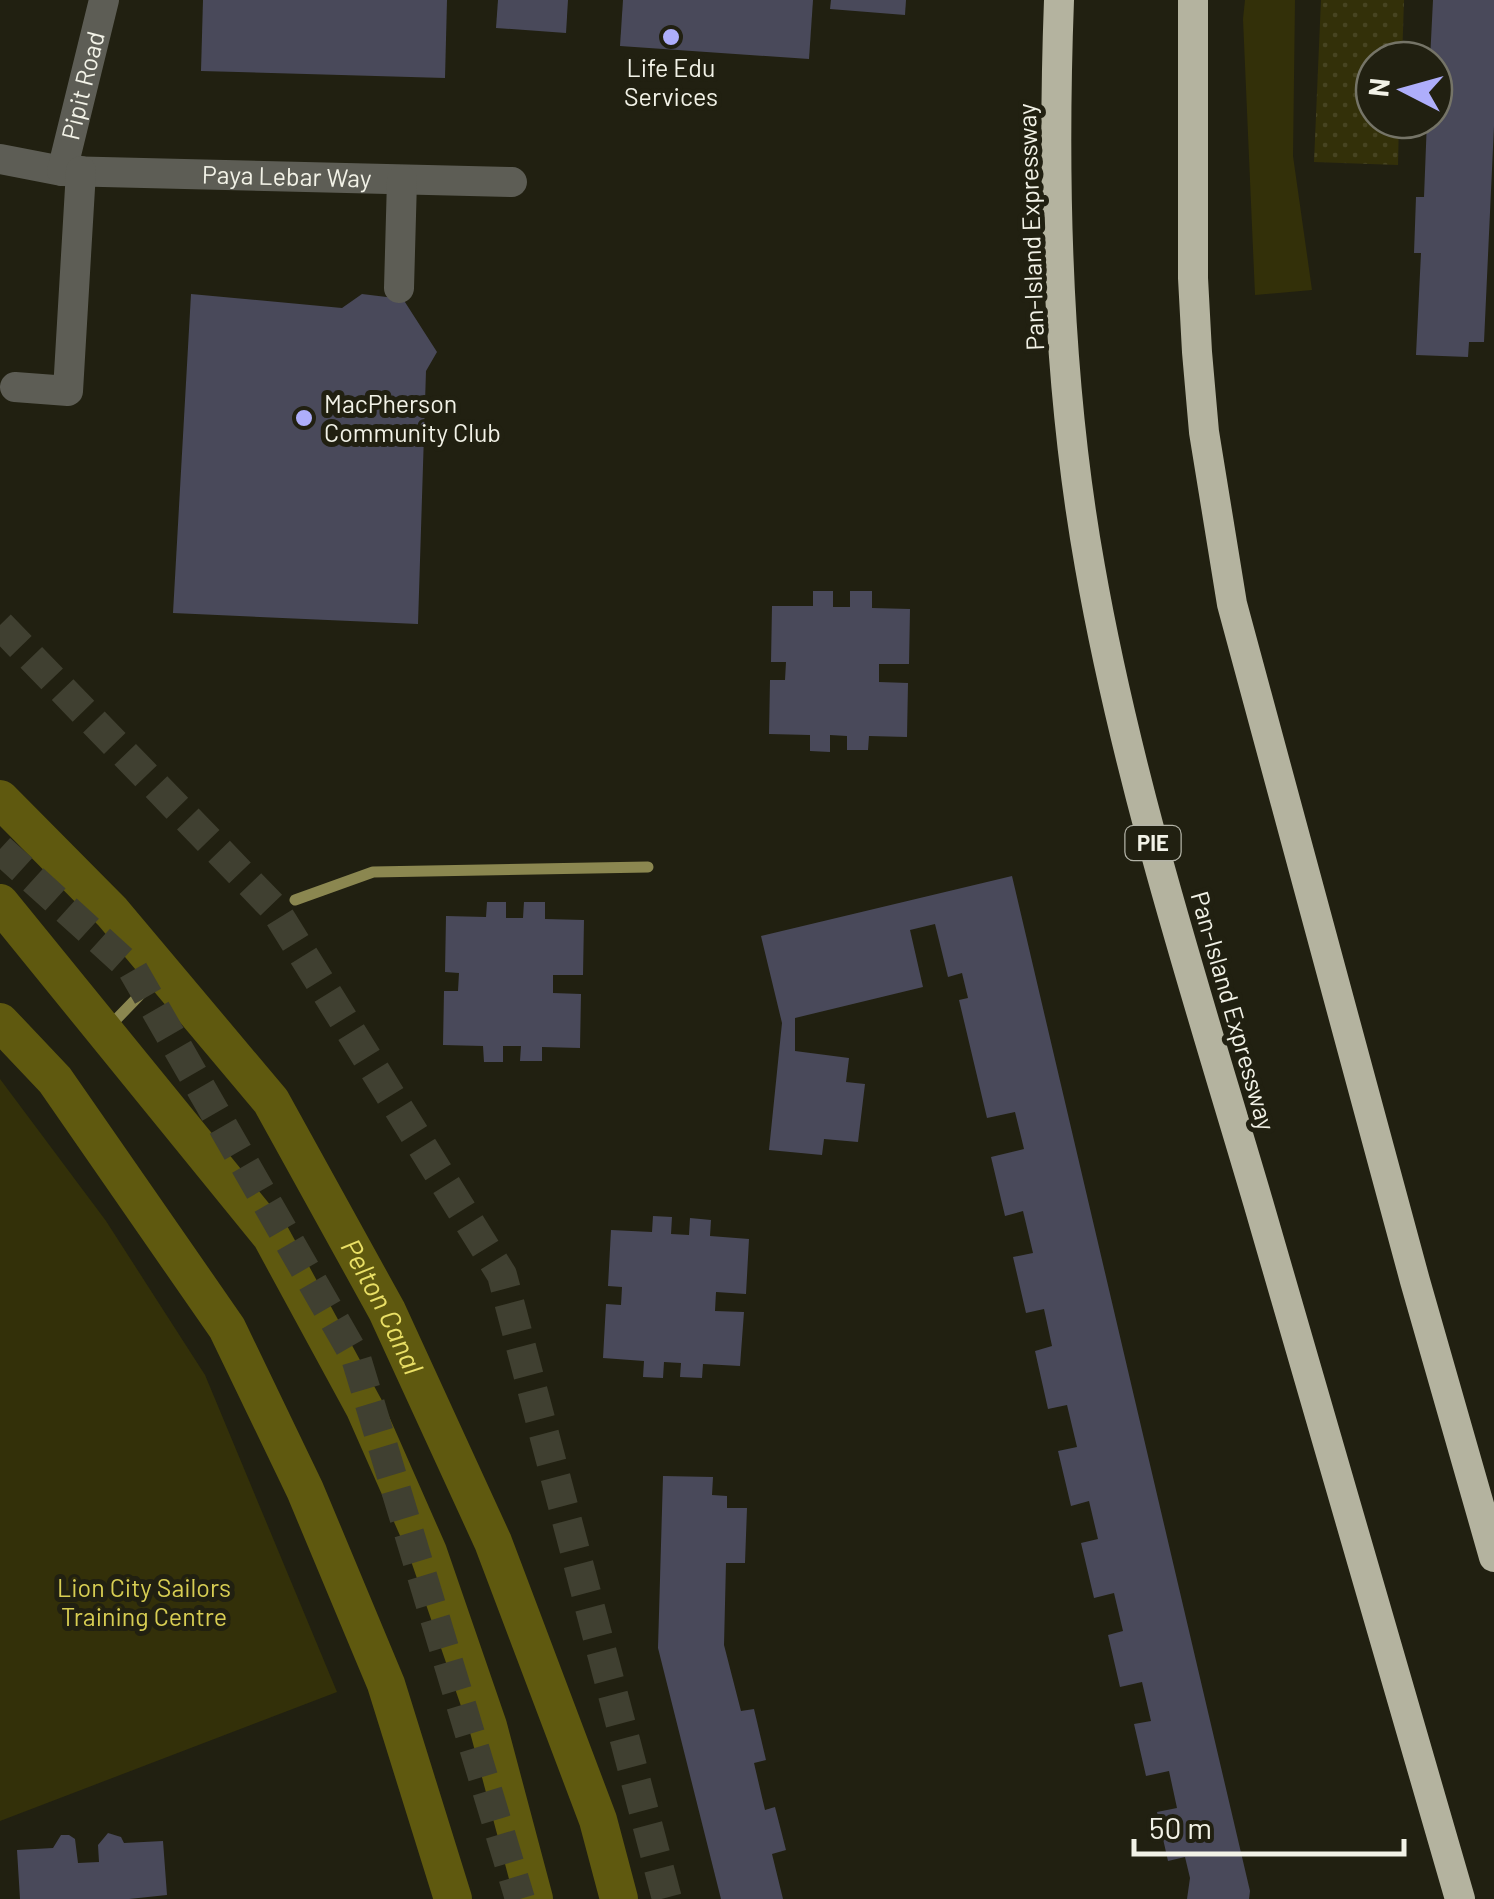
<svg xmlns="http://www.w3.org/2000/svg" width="1494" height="1899" viewBox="0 0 1494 1899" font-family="Barlow,sans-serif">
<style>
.green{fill:#333009}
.garden{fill:url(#garden-dots)}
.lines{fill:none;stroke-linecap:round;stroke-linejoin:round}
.stream{stroke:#8b8750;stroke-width:11}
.canal{stroke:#5f590f;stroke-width:38}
.building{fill:#49495a}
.highway-tunnel{stroke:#404031;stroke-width:30;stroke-dasharray:30 15;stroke-linecap:butt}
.minor{stroke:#5d5d55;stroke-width:30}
.highway{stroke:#b4b39f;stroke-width:30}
.poi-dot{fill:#aeaefb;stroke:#212011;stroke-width:4}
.labels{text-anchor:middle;stroke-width:10;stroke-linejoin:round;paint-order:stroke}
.shield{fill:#212011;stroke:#b3b3a7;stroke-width:2.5}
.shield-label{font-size:22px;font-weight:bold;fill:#f2f2e7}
.poi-label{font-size:25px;fill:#f2f2e7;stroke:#212011}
.street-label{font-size:25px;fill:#f2f2e7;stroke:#212011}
.park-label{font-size:25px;fill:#d8ce53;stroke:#212011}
.water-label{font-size:28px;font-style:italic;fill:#eae066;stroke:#212011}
</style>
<defs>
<pattern id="garden-dots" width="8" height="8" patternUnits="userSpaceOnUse" patternTransform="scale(2.5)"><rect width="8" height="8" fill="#333009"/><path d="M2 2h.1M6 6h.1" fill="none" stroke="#474421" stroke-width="1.8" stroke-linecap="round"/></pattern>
</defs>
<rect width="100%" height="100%" fill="#212011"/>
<g class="green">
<path d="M1245 0H1295L1293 156 1312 290 1255 295 1243 19Z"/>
<path d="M0 1079 106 1221 205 1375 337 1692 0 1821Z"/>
</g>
<path class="garden" d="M1321 0H1404L1402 60H1374V120H1399L1398 165 1314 162Z"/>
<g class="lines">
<g class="stream">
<path d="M295 900 373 872 648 867"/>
<path d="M104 1032 162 972"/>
</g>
<g class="canal">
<path id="s1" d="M0 799 112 912 271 1101 387 1311 493 1542 598 1820 619 1899"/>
<path d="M0 903 271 1236 365 1409 428 1552 488 1726 534 1899"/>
<path d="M0 1022 55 1080 227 1328 305 1490 386 1684 453 1899"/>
</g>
</g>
<g class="building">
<path d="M203 0H447L445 78 201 71Z"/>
<path d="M498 0H568L566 33 496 28Z"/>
<path d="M623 0H813L809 59 620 46Z"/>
<path d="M831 0H906L905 15 830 9Z"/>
<path d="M1433 0H1494V126L1484 342H1469L1468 357 1416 355 1421 253H1414L1416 197H1424L1427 120H1434V60H1430Z"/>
<path d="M191 294 342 308 362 294 403 299 437 352 426 371 418 624 173 613Z"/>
<path d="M813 591H833V607H850V591H872V608L910 609 909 664H879V682L908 683 907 737 869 736 868 750H847V736L830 735V752L810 751V735L769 734 770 680H785L786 662H771L772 606H813Z"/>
<path d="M1012 876 1250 1891 1249 1899H1187L1190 1878 1185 1857 1168 1861 1157 1812 1177 1808 1169 1771 1146 1776 1134 1724 1151 1721 1142 1682 1120 1687 1108 1635 1123 1631 1114 1593 1094 1598 1081 1543 1098 1539 1089 1501 1071 1506 1058 1451 1077 1447 1067 1405 1048 1409 1035 1351 1052 1346 1044 1309 1026 1313 1013 1257 1033 1253 1023 1211 1005 1216 991 1157 1024 1149 1015 1112 987 1118 959 1000 968 998 962 973 948 977 935 924 910 930 923 987 795 1018V1051L849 1058 846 1082 865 1084 858 1142 824 1139 822 1155 769 1150 782 1023 761 936Z"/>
<path d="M487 902H506V918H523L524 902H545V919L584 920 583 975H553V993L581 994 580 1048 542 1047V1061H520L521 1046H503V1062H484L483 1046 443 1045 444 991H458L459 973 445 972 446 916 486 917Z"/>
<path d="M653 1216 672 1217 671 1234 689 1235 690 1218 711 1220 710 1236 749 1239 746 1294 716 1292 715 1311 744 1312 740 1366 703 1364 702 1378 680 1377 681 1363 664 1362 663 1378 643 1377 644 1361 603 1358 606 1304 621 1305 622 1287 608 1286 611 1230 652 1232Z"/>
<path d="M663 1476 713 1477 712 1495 727 1496V1508H747L745 1563H726L724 1645 741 1711 754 1709 766 1760 754 1763 765 1810 775 1807 786 1850 772 1854 783 1899H721L658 1648Z"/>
<path d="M108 1833 121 1837 124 1843 163 1841 167 1895 129 1899H20L17 1850 53 1848 61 1835H69L75 1839 78 1863 99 1862 98 1845Z"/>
</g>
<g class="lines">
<g class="highway-tunnel">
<path d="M0 625 274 908 502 1275 667 1899"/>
<path d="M0 849 133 970 356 1358 520 1899"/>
</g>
<g class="minor">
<path id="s2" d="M0 159 62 171 512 182"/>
<path id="s3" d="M62 171 104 0"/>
<path d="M399 288 402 180"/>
<path d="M15 387 68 391 81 171"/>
</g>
<g class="highway">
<path d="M1059 0C1052 186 1057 383 1090 567 1128 783 1196 992 1258 1202 1325 1434 1393 1667 1460 1899"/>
<path d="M1193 0V278L1197 352 1204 432 1232 604 1415 1281 1494 1557"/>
</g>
</g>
<g class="poi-dot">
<circle cx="671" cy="37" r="10"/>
<circle cx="304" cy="418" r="10"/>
</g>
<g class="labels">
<rect class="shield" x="1125.5" y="826" width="55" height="34" rx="8"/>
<g class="shield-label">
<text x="1153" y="851">PIE</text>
</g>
<g class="poi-label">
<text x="671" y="77">Life Edu<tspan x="671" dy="29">Services</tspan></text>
<text x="324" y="413" text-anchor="start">MacPherson<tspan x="324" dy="29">Community Club</tspan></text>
</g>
<g class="street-label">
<text dy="9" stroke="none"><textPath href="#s3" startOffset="88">Pipit Road</textPath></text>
<text dy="9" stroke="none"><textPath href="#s2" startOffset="288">Paya Lebar Way</textPath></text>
<text transform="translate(1031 227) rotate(-92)" y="9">Pan-Island Expressway</text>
<text transform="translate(1233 1011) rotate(74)" y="9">Pan-Island Expressway</text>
</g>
<g class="park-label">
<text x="144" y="1597">Lion City Sailors<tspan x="144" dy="29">Training Centre</tspan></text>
</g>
<g class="water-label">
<text dy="10" stroke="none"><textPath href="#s1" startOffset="640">Pelton Canal</textPath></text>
</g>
</g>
<g transform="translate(1404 90) rotate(276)"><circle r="48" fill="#212011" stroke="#757467" stroke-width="2.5"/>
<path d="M0-8L18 38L0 25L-18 38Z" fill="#aeaefb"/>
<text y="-15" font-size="28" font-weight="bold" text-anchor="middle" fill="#f2f2e7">N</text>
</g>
<path d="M1134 1839v15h270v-15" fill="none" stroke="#f2f2e7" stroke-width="5"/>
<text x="1149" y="1839" font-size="30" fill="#f2f2e7" stroke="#212011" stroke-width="8" paint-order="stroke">50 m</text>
</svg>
